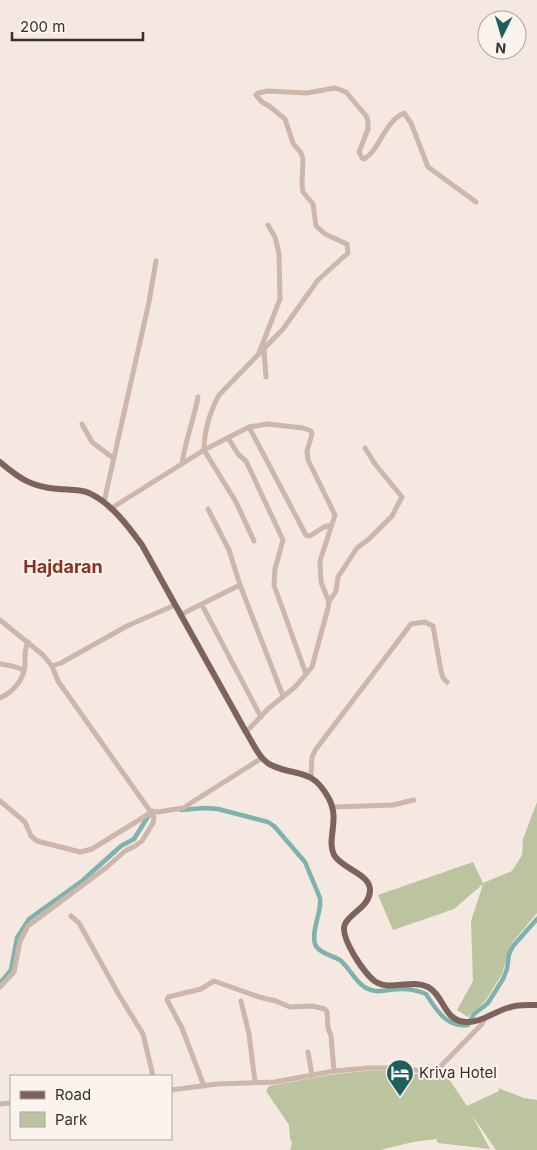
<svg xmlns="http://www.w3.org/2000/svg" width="537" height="1150" viewBox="0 0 537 1150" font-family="Inter,sans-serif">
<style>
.green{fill:#bbc49f}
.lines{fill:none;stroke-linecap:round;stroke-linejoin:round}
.canal{stroke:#7eb2af;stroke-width:4.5}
.minor{stroke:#cdb7ab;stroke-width:5}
.major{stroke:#7d635b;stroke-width:6}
.labels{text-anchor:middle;stroke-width:4;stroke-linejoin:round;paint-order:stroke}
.poi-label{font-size:15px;fill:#3a2e2a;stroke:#fbf3ed;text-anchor:start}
.quarter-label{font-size:18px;font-weight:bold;fill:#8c3021;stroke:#fbf3ed}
</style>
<rect width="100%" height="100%" fill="#f4e8e0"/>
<g class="green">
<path d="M537 802V913L511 944 502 974 486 1000 468 1017 457 1010 473 981 471 921 483 884 454 909 393 930 378 895 473 862 483 883 512 871 522 855 523 839Z"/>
<path d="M443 1070 467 1106 499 1091 498 1088 524 1098 537 1100V1150H496L472 1115 490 1149 438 1143 436 1139 413 1142 380 1150H290L292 1143 290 1138 289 1125 266 1091 269 1086C315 1078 391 1059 435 1080Z"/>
</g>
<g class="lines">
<g class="canal">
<path d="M181 810 205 808 218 809 268 822 274 826 305 862 320 898C322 913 311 929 315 944 317 952 333 956 340 960 350 968 354 981 366 988 378 995 390 988 403 989 411 989 419 991 426 994 436 1009 446 1028 468 1025L474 1014 488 1003 503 979 507 969 509 954 513 946 537 919"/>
<path d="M0 983 11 970 17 938 29 919 82 881 121 846 134 839 149 815"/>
</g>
<g class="minor">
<path d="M264 350 266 377"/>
<path d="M259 353 280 299 279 253 275 237 268 225"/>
<path d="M82 424 92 442 113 458"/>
<path d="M249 427 306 535 310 536 324 527 332 525"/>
<path d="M228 438 238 454 246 461 283 540 275 569 274 585 306 674"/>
<path d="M182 464C185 441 194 419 198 397"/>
<path d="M104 502 149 302 156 261"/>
<path d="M110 509 204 450 249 427 267 424 303 428 311 431 312 434 307 451 308 460 335 515 320 561 321 582 329 602 328 608 312 667 295 687 269 708 246 732"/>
<path d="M208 509 229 550 240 585"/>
<path d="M254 541 236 502 204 450C204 432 210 411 219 395L283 329 318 280 348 253 347 244 325 234 316 226 313 204 303 192 302 185 303 159 301 153 293 143 285 119 269 106 262 102 256 95 258 93 268 91 307 93 335 88 346 92 367 117 368 122V129L359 152 362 158 364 159C380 150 383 123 404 113L411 123 428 167 476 202"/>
<path d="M329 602 336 591 338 577 357 548 369 539 392 516 402 497 375 464 365 448"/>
<path d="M202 605 261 717"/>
<path d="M180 615 240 585 283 696"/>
<path d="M0 620 43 655 52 666 58 681 150 811 158 812 183 808 262 758"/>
<path d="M0 664 12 666 24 670"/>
<path d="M52 666 61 663 127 626 175 605"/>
<path d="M0 698C13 692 24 680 25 665 25 656 24 650 28 642"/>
<path d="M311 777 312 757 316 749 411 624 425 622 433 626 441 671 443 678 447 682"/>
<path d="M0 801 25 822 31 836 37 841 80 852 92 849 152 812"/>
<path d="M333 807 393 805 414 800"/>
<path d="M71 916 79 923 119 995 143 1034 153 1076"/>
<path d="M0 987 14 972 20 941 28 926 107 867 125 851 135 846 142 841 153 823 154 818 152 811"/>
<path d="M241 1001 249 1034 255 1082"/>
<path d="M308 1052 312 1075"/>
<path d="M204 1086 182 1028 167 1000 168 997 201 989 214 981 259 997 276 1001 290 1007 312 1006 325 1009 327 1012 328 1028 331 1036 334 1071"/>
<path d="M171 1090 217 1084 275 1082 334 1071 368 1068H394L435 1072 482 1024 485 1018"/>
<path d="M0 1104 11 1103"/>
</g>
<path class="major" d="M0 462C20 479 32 487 58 489 68 490 80 489 89 493 111 503 128 526 142 545L246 732C253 743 259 759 271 765 296 777 311 767 328 797 341 819 326 839 334 855 342 869 371 874 370 891 369 907 351 912 345 924 339 937 365 975 376 982 391 991 411 979 428 987 444 995 443 1020 465 1022 482 1023 494 1011 511 1007 519 1004 528 1005 537 1005"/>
</g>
<defs>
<g id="hotel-pin" transform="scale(1.4375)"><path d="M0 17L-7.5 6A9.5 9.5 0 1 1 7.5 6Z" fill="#1e5e5c" stroke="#fbf3ed"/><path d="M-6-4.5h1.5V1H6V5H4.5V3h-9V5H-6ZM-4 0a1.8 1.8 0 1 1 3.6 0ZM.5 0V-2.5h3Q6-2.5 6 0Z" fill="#fff"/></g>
</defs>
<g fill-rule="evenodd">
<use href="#hotel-pin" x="400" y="1073"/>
</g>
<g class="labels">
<g class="poi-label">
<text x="419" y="1078">Kriva Hotel</text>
</g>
<g class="quarter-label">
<text x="63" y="573">Hajdaran</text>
</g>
</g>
<rect x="10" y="1075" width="162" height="65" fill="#fbf3ed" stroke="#aea49f"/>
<rect x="20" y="1091" width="25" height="8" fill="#7d635b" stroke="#aea49f"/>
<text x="55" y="1100" font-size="15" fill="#3a2e2a">Road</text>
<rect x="20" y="1112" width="25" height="15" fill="#bbc49f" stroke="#aea49f"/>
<text x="55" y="1125" font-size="15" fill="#3a2e2a">Park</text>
<g transform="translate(502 35) rotate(185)"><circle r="24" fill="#fbf3ed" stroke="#aea49f"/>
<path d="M0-4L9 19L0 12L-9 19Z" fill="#1e5e5c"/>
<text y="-8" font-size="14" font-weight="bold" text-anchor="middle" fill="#3a2e2a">N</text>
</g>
<path d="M12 32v8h131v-8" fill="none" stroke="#3a2e2a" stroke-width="2.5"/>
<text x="20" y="32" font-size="15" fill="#3a2e2a" stroke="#fbf3ed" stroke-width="4" paint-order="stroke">200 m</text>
</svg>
